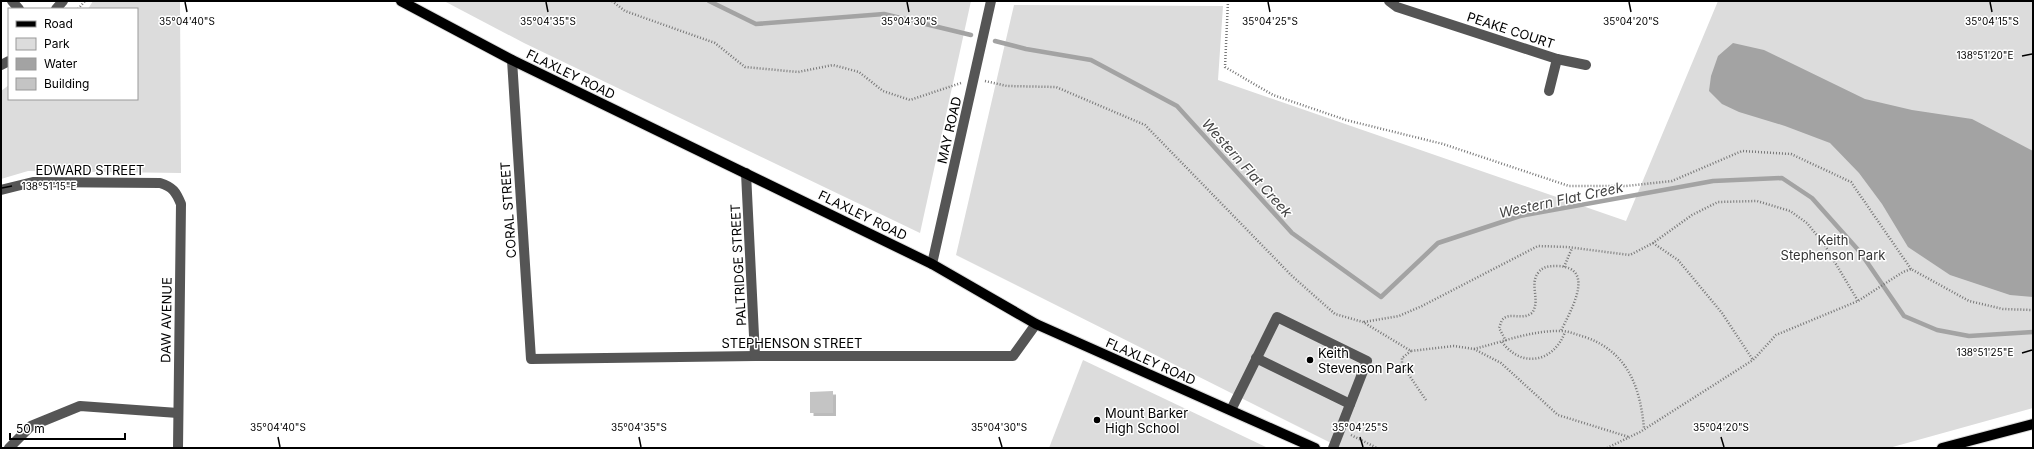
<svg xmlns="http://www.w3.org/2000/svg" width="2034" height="449" viewBox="0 0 2034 449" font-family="Inter,sans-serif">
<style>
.green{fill:#dcdcdc}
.water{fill:#a3a3a3}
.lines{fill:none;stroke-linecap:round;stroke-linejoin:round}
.stream{stroke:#a3a3a3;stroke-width:4.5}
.building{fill:#c4c4c4;filter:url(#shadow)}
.major-casing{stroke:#dbdbdb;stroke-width:12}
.path{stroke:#777;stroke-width:2.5;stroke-dasharray:1 2;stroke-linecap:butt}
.minor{stroke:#555;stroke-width:10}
.major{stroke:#000;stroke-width:10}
.ticks{fill:none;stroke:#000;stroke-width:1.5}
.poi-dot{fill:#000;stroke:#fff;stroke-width:1.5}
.labels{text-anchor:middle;stroke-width:3;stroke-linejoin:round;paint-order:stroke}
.street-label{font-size:13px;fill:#000;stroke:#fff}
.park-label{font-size:13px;fill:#333;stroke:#fff}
.poi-label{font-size:13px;fill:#000;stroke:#fff;text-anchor:start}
.water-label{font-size:14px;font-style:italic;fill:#444;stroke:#fff}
.ticks-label{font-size:10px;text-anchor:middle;fill:#000;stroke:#fff;stroke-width:3;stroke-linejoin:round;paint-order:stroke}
</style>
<defs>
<filter id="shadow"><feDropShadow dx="3.5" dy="3.5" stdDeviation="0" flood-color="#0004"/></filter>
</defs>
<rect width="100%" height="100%" fill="#fff"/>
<g class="green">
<path d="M93 1H180L181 173 28 171 1 179V91L9 85V99H137V9H88Z"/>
<path d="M444 1H971L920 233 524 43Z"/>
<path d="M1718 1H2033V408L1889 448H1341L956 255 1014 5 1223 6 1218 80 1626 221Z"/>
<path d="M1083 360 1268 448H1049Z"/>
</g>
<path class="water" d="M1733 43 1764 50 1865 99 1912 110 1972 119 2033 151V297L2010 295 1950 275 1908 247 1882 204 1859 173 1830 143 1785 126 1739 112 1722 104 1709 91 1711 76 1718 56Z"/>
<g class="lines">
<g class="stream">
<path d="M709 1 756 24 884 14 971 35"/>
<path d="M995 41 1026 49 1091 60 1177 106 1292 233 1381 297 1438 243 1520 216 1713 181 1782 178 1812 198 1860 252 1904 316 1937 330 1969 336 2033 332"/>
</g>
</g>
<path class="building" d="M833 391V413H810V392Z"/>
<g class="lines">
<g class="major-casing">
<g id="major">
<path d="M401 1 512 60 932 264 1036 324 1315 448"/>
<path d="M1942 448 2033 424"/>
</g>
</g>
<g class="path">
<path d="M612 1 625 11 715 43 745 67 798 72 833 65 859 72 883 91 910 100 961 83"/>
<path d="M1228 1 1225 67 1273 95 1346 120 1443 144 1569 186H1626L1672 181 1742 151 1791 154 1851 182 1911 269"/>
<path d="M78 9 85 1"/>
<path d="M985 81 1007 86 1056 87 1145 125 1292 276 1335 314 1363 322 1411 351 1454 346 1474 349 1501 363 1558 415 1629 437"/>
<path d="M1653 243 1678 260 1722 313 1753 360"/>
<path d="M1564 267 1572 248"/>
<path d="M1364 322 1399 316 1422 306 1538 246 1567 247 1630 255 1653 243 1692 215 1718 202 1757 201 1790 211 1807 223 1824 244 1858 301"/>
<path d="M1506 341 1499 328 1502 320C1510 311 1521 321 1532 313 1541 300 1529 285 1538 273 1543 266 1550 266 1557 266 1598 267 1569 313 1561 331"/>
<path d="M1502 342C1522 369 1554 362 1565 332"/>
<path d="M1474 349C1502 342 1533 330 1561 331 1569 331 1577 335 1585 337 1628 352 1640 387 1644 428"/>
<path d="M1411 351 1402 358V365L1426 400"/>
<path d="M1351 435 1377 448"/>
<path d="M1607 448 1640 432 1753 360 1776 335 1858 301 1903 272 1911 269 1969 301 2003 309 2033 310"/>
</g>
<g class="minor">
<path d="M12 1 19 9"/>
<path d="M1389 1 1397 7 1557 59 1586 65"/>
<path d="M56 9 63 1"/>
<path d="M512 60 531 359 755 356H1013L1036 324"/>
<path d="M1 65 9 61"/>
<path d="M1549 91 1557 59"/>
<path d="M746 173 755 356"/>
<path d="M1 190 33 182 160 183C173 187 176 192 181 204L178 448"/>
<path d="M932 264 991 1"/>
<path d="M1256 358 1350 404"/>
<path d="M1231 410 1277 317 1367 361 1333 448"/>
<path d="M9 448 31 426 80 406 178 413"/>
</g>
<use href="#major" class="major"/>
</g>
<path class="ticks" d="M185 2 187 12M546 2 548 12M907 2 909 12M1268 2 1270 12M1629 2 1631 12M1990 2 1992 12M2022 56 2032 54M2 188 12 186M2022 353 2032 350M278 437 280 447M639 437 641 447M999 437 1002 447M1360 437 1363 447M1721 437 1724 447"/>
<g class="poi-dot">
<circle cx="1310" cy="360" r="4"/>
<circle cx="1097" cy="420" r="4"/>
</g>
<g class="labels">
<g class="street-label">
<text transform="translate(1511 30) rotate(18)" y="5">PEAKE COURT</text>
<text transform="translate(571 74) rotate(26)" y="5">FLAXLEY ROAD</text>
<text transform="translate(949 130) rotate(-77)" y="5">MAY ROAD</text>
<text x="90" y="175">EDWARD STREET</text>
<text transform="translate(508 210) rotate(-94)" y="5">CORAL STREET</text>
<text transform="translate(863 215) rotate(26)" y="5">FLAXLEY ROAD</text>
<text transform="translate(738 265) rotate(-93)" y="5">PALTRIDGE STREET</text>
<text transform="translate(166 320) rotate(-89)" y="5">DAW AVENUE</text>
<text x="792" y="348">STEPHENSON STREET</text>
<text transform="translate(1151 361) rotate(24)" y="5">FLAXLEY ROAD</text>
</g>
<g class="park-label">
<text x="1833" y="245">Keith<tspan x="1833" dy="15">Stephenson Park</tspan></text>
</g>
<g class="poi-label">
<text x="1318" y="358">Keith<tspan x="1318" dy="15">Stevenson Park</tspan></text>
<text x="1105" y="418">Mount Barker<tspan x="1105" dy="15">High School</tspan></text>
</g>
<g class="water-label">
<text transform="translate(1247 168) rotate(48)" y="5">Western Flat Creek</text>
<text transform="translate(1561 200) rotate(-12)" y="5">Western Flat Creek</text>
</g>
</g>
<g class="ticks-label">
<text x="187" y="25">35°04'40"S</text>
<text x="548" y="25">35°04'35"S</text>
<text x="909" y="25">35°04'30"S</text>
<text x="1270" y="25">35°04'25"S</text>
<text x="1631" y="25">35°04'20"S</text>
<text x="1992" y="25">35°04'15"S</text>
<text x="1985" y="59">138°51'20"E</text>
<text x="49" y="190">138°51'15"E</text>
<text x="1985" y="356">138°51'25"E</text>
<text x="278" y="431">35°04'40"S</text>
<text x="639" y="431">35°04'35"S</text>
<text x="999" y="431">35°04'30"S</text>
<text x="1360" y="431">35°04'25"S</text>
<text x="1721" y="431">35°04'20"S</text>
</g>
<rect width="2034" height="449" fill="none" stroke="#000000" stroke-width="4"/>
<rect x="8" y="8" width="130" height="92" fill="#ffffff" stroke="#999999"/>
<rect x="16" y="21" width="20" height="6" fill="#000000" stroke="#999999"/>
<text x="44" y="28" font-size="12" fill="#000000">Road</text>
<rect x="16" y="38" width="20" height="12" fill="#dcdcdc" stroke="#999999"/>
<text x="44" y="48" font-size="12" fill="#000000">Park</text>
<rect x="16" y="58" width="20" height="12" fill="#a3a3a3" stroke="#999999"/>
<text x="44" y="68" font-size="12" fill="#000000">Water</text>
<rect x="16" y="78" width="20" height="12" fill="#c4c4c4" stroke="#999999"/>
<text x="44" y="88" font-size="12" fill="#000000">Building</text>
<path d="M10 433v6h115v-6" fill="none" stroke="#000000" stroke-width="2"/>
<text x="16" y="433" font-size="12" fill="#000000" stroke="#ffffff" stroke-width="3" paint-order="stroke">50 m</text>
</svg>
